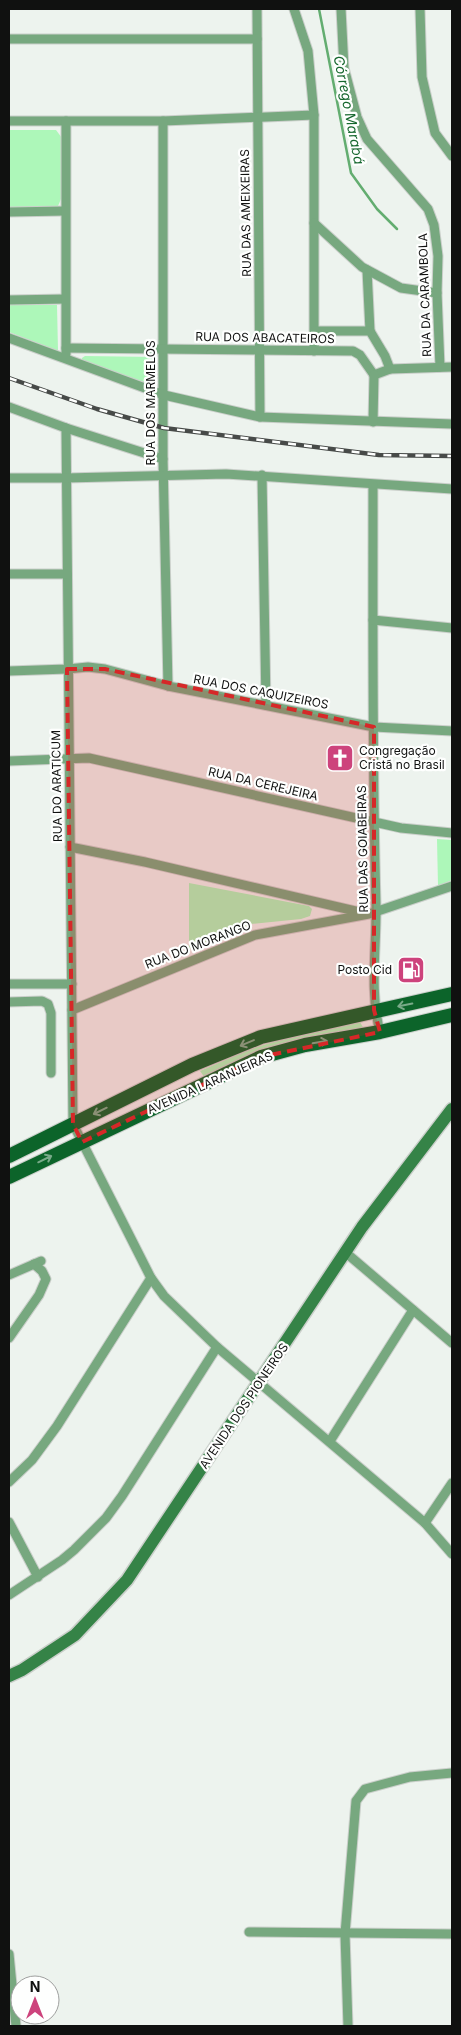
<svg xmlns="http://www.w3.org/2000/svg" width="461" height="2035" viewBox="0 0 461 2035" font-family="Inter,sans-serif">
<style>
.green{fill:#adf7b9}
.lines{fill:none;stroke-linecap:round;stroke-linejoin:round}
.stream{stroke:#63ad70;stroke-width:2.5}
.street-casing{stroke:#cacfca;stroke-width:11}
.secondary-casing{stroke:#cacfca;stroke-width:15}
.primary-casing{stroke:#cacfca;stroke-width:16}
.street{stroke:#77a87f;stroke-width:9}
.secondary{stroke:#358347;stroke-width:12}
.primary{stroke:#0c642a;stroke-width:14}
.rail-casing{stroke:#474a48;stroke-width:4.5}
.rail{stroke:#fefffe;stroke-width:2.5;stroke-dasharray:8;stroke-linecap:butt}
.oneway{stroke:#79aa89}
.marked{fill:#d62828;fill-opacity:0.2;stroke:#d62828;stroke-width:4;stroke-dasharray:10 6;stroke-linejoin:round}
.labels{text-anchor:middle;stroke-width:4.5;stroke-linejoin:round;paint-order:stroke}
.street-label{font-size:12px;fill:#101110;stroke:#fefffe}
.poi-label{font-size:12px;fill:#101110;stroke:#fefffe;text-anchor:start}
.water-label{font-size:14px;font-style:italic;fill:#16672e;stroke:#fefffe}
</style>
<rect width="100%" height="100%" fill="#edf3ee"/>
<g class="green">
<path d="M9 130H56L62 138 61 199 58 206 53 208 9 209Z"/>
<path d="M9 305H57L58 351 9 332Z"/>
<path d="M85 356 155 357V386L82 361V358Z"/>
<path d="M437 839 452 840V880L438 886Z"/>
<path d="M189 883 309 906 312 909 310 916 301 919 251 924 189 949Z"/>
<path d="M360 1022 364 1029 205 1078 200 1071 253 1048 314 1030Z"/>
</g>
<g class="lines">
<path class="stream" d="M319 9 351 173 377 209 397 229"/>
<g class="street-casing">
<g id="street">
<path d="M257 9 260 417"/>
<path d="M294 9 308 51 314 115V351"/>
<path d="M341 9 344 68 357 117 367 139 428 209 434 225 438 256 437 293 440 367"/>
<path d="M420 9 422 77 435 133 452 156"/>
<path d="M9 39H257"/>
<path d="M9 121H163L314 115"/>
<path d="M163 121V459L168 686"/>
<path d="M9 212 65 211"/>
<path d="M314 223 362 267 401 288 437 293"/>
<path d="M367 270 370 331"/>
<path d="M9 300 65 299"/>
<path d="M315 331H370L385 356 390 369"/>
<path d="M9 338 164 395 260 417 452 424"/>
<path d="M66 348 353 351 360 355 374 375 390 369 452 367"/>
<path d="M66 354V121"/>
<path d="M9 407 66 428 163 459"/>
<path d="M373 422 374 375"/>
<path d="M66 428 73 1124 151 1278 164 1296 217 1347 425 1523 452 1554"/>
<path d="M262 475 266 705"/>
<path d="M9 478H66L226 474 452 489"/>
<path d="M373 485C373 624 372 764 376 903 377 946 369 990 380 1032"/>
<path d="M9 574H67"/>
<path d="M373 620 452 628"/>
<path d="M9 671 67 669 88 667 105 669 168 686 374 727 452 731"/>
<path d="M9 761 89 758 401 828 452 833"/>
<path d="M70 847 145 862 364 913"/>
<path d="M9 984H72"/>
<path d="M9 1002 42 1001 48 1004 51 1013V1073"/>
<path d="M72 1010 255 935 369 914 452 886"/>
<path d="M345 1252 452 1343"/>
<path d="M9 1275 41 1261"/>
<path d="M9 1338 39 1295 46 1279 42 1271 34 1264"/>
<path d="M330 1441 413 1310"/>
<path d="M9 1482 32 1460 57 1426 151 1278"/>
<path d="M9 1522 38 1577"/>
<path d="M425 1523 452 1483"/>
<path d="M9 1595 62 1560 74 1550 106 1518 122 1496 217 1347"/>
<path d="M249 1932 452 1934"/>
<path d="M9 1954 16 2026"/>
<path d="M348 2026 345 1934 356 1801 365 1789 410 1777 452 1773"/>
</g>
</g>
<g class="secondary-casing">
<path id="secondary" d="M9 1676 22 1670 75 1635 127 1580 362 1227 452 1109"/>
</g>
<g class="primary-casing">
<g id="primary">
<path d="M9 1156 192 1065 261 1037 452 994"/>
<path d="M9 1177 261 1057 305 1045 380 1032 452 1015"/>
</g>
</g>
<use href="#street" class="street"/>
<use href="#secondary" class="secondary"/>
<use href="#primary" class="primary"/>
<g class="rail-casing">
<path id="rail" d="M9 378 97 409 164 428 379 455 452 456"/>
</g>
<use href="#rail" class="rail"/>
</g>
<defs><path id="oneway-shaft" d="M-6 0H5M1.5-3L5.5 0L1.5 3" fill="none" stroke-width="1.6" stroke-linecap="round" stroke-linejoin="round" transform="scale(1.25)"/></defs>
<g class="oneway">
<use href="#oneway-shaft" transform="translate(405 1005) rotate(169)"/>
<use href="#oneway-shaft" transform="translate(320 1042) rotate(-10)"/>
<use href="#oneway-shaft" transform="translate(247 1043) rotate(157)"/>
<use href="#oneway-shaft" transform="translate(100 1111) rotate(154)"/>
<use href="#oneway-shaft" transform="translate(45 1159) rotate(-26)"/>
</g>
<path class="marked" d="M67 669H105L374 727V1010L380 1032 261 1057 82 1142 73 1124Z"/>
<defs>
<g id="church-square" transform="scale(1.4375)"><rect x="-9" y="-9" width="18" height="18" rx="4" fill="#cd437c" stroke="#fefffe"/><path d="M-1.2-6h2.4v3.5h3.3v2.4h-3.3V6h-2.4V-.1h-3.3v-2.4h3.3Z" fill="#fff"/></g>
<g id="fuel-square" transform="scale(1.4375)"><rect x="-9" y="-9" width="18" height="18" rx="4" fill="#cd437c" stroke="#fefffe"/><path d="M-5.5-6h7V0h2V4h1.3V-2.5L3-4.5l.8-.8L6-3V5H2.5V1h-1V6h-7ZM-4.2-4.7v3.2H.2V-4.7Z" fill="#fff"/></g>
</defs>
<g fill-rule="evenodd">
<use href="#church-square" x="340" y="758"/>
<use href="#fuel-square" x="411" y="970"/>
</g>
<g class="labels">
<g class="street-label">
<text transform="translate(246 213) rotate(-91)" y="4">RUA DAS AMEIXEIRAS</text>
<text transform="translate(425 295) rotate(-92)" y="4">RUA DA CARAMBOLA</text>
<text transform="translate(265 338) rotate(1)" y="4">RUA DOS ABACATEIROS</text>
<text transform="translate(151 403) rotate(-90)" y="4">RUA DOS MARMELOS</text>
<text transform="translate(261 692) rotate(11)" y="4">RUA DOS CAQUIZEIROS</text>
<text transform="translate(263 784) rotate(13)" y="4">RUA DA CEREJEIRA</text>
<text transform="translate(57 786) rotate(-91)" y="4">RUA DO ARATICUM</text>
<text transform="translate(363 849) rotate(-91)" y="4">RUA DAS GOIABEIRAS</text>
<text transform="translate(198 945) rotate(-21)" y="4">RUA DO MORANGO</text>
<text transform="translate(210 1083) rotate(-24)" y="4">AVENIDA LARANJEIRAS</text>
<text transform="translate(244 1406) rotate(-56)" y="4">AVENIDA DOS PIONEIROS</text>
</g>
<g class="poi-label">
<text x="359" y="755">Congregação<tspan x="359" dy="14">Cristã no Brasil</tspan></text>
<text x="392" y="974" text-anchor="end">Posto Cid</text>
</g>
<g class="water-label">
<text transform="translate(349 110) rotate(79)" y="5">Córrego Marabá</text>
</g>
</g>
<rect width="461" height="2035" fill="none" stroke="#101110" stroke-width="20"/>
<g transform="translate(35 2000)"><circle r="24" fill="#fefffe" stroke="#9fa09f"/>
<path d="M0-4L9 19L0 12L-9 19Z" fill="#cd437c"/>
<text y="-8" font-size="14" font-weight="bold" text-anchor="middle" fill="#101110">N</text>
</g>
</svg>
